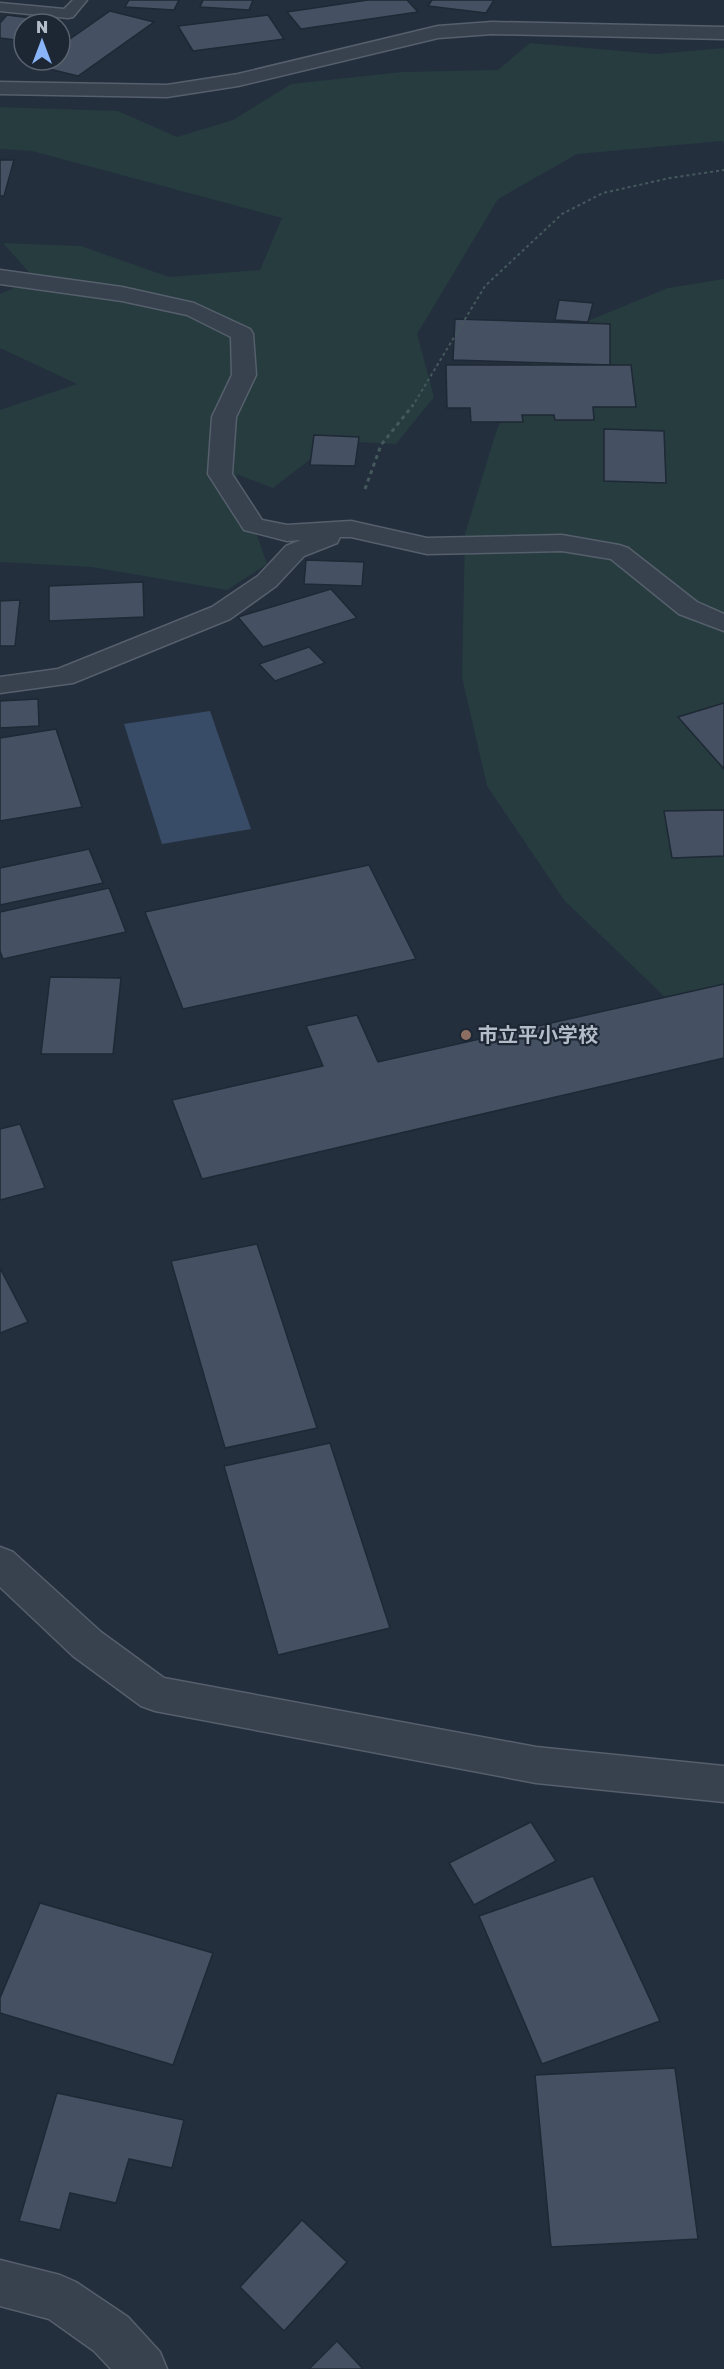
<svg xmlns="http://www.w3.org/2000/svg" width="724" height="2369" viewBox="0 0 724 2369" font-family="'Golos Text','Noto Sans JP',sans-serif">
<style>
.green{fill:#263c3f}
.water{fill:#394c67}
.building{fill:#455162;stroke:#1f2835;stroke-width:1.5}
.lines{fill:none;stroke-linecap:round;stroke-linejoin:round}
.service-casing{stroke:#565f6c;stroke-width:3}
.minor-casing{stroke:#565f6c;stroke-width:3}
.path-far1{stroke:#44595c;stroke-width:2;stroke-dasharray:3 3;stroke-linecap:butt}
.path{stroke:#44595c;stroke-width:3;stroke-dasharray:4 4;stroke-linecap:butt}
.service{fill:#38414e;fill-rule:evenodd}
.minor{fill:#38414e;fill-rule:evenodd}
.education-dot{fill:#8d6e63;stroke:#1d2633;stroke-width:2}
.labels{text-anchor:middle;stroke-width:4.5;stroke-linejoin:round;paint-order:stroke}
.poi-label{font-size:20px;font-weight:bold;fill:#b4bcc9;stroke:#1d2633;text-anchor:start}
</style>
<rect width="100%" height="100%" fill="#242f3e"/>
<g class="green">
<path d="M530 43 656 54 724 48V143L722 141 577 154 498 199 417 334 434 397 396 444 334 441 273 488 236 474 267 564 227 590 91 567 0 562V410L77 384 0 348V294L35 279 3 243 81 246 169 277 260 270 282 218 32 151 0 149V107L118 111 177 137 233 120 291 84 402 72 498 70Z"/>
<path d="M724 279V1037L667 999 564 900 487 786 462 677 465 534 496 432 524 370 573 327 668 288Z"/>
</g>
<path class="water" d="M210 711 251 829 162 844 124 724Z"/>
<g class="building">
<path d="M129 0H179L174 10 125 7Z"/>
<path d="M203 0H253L249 10 200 7Z"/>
<path d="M368 0H407L418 12 301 29 287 12Z"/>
<path d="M432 0H494L486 13 428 6Z"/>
<path d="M110 11 154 22 78 76 33 65 40 60H60V46Z"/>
<path d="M7 15 55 21 52 24H24V41L0 38V23Z"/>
<path d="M268 15 284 39 193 51 178 26Z"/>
<path d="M0 160H14L4 196H0Z"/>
<path d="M559 300 593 303 588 322 555 320Z"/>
<path d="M455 319 610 324V365L453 360Z"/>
<path d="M446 365H631L636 407H593L594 420H555L554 415H522L523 422H471L470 408H447Z"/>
<path d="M604 429 664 431 666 483 604 481Z"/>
<path d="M314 435 359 437 355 466 310 465Z"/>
<path d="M306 560 364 562 362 586 304 584Z"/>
<path d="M143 582 144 617 49 621V586Z"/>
<path d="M331 589 357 618 263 647 238 617Z"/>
<path d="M20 600 15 646H0V601Z"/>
<path d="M309 647 325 663 275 681 259 664Z"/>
<path d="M38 699 39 726 0 728V701Z"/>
<path d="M724 703V769L678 717Z"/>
<path d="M56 729 82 807 0 821V738Z"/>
<path d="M724 810V856L672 858 664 811Z"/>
<path d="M89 849 103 883 0 905V868Z"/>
<path d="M369 865 416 959 183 1009 145 912Z"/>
<path d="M109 888 126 932 3 959 0 951V912Z"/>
<path d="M50 977 121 978 113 1054H41Z"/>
<path d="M724 984V1058L202 1179 172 1100 323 1066 306 1026 357 1015 378 1062Z"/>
<path d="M20 1124 45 1188 0 1200V1129Z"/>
<path d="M257 1244 317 1428 225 1448 171 1261Z"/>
<path d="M0 1268 28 1322 0 1333Z"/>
<path d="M330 1443 390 1628 278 1655 224 1466Z"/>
<path d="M531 1822 556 1861 474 1905 449 1863Z"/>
<path d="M593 1876 660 2021 542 2064 479 1916Z"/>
<path d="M40 1903 213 1953 173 2065 0 2013V1998Z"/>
<path d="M675 2068 698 2239 551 2247 535 2075Z"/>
<path d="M57 2093 184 2120 172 2168 129 2159 116 2203 70 2193 60 2230 19 2221Z"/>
<path d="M302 2220 347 2262 284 2331 240 2287Z"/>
<path d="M337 2341 363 2369H309Z"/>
</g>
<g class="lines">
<g class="service-casing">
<path id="service" d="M73 0H87L73 17 68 18 0 11V3L64 9Z"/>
</g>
<g class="minor-casing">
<g id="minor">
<path d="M492 22 724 27V39L492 34 438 38 238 86 167 97 0 94V82L167 85 238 74 438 26Z"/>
<path d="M0 270 122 287 194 303 250 329 253 334 256 375 236 417 232 474 262 520 287 525 351 521 427 538 562 535 619 545 628 548 697 602 724 614V631L679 614 611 559 562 551 427 554 351 537H340L337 543 304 556 276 586 230 619 73 683 0 693V677L58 669 212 607 258 576 286 546 301 540 287 541 244 530 208 474 212 417 232 375 231 337 187 315 122 301 0 284Z"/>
<path d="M0 1547 13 1552 101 1632 164 1678 536 1747 724 1766V1802L536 1783 155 1711 141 1706 73 1656 0 1587Z"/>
<path d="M0 2260 60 2275 76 2282 128 2317 160 2352 167 2369H111L94 2351 49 2319 0 2306Z"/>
</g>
</g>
<path class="path-far1" d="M412 407 485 286 562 214 603 193 670 178 724 170"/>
<path class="path" d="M365 489 381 445 413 405"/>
<use href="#service" class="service"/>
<use href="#minor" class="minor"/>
</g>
<circle class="education-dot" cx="466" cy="1035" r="6"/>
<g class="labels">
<g class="poi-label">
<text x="478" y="1042">市立平小学校</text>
</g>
</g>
<g transform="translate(42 42)"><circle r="28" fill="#1d2633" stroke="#59626f" stroke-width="1.5"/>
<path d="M0-4.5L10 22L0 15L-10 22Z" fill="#8ab4f8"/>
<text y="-9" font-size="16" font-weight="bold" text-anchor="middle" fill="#b4bcc9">N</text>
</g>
</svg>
